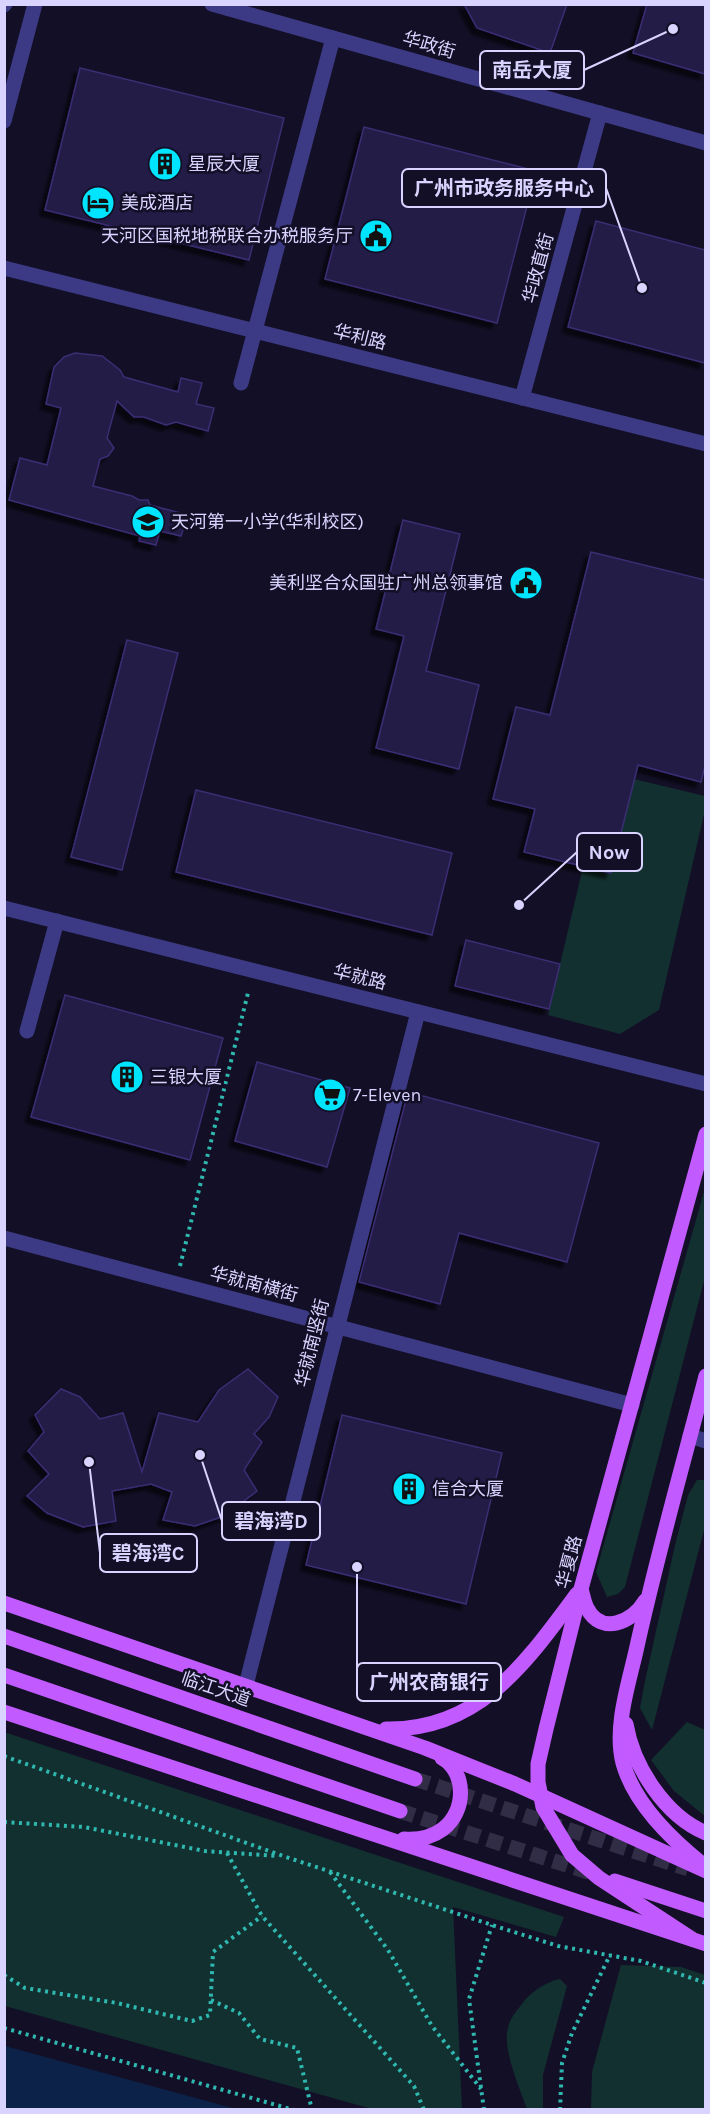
<svg xmlns="http://www.w3.org/2000/svg" width="710" height="2114" viewBox="0 0 710 2114" font-family="Karla,'Noto Sans SC',sans-serif">
<style>
.green{fill:#12302f}
.water{fill:#0c2248}
.building{fill:#241b47;stroke:#3b2d73;stroke-width:1.5;filter:url(#shadow)}
.lines{fill:none;stroke-linecap:round;stroke-linejoin:round}
.major-tunnel{stroke:#312d47;stroke-width:15;stroke-dasharray:15 8;stroke-linecap:butt}
.path{stroke:#2fb8b0;stroke-width:4;stroke-dasharray:3 4.5;stroke-linecap:butt}
.minor{stroke:#3d3a85;stroke-width:15}
.major{stroke:#c25bff;stroke-width:15}
.labels{text-anchor:middle;stroke-width:5;stroke-linejoin:round;paint-order:stroke}
.street-label{font-size:18px;fill:#d9d4ff;stroke:#130f26}
.poi-label{font-size:18px;fill:#d9d4ff;stroke:#130f26;text-anchor:start}
.leader{fill:none;stroke:#d9d4ff;stroke-width:2}
.callout-dot{fill:#d9d4ff;stroke:#130f26;stroke-width:2}
.callout{fill:#130f26;stroke:#d9d4ff;stroke-width:2}
.callout-label{font-size:20px;text-anchor:middle;font-weight:bold;fill:#d9d4ff}
</style>
<defs>
<filter id="shadow"><feDropShadow dx="-5.5" dy="5.5" stdDeviation="1.5" flood-color="#0009"/></filter>
</defs>
<rect width="100%" height="100%" fill="#130f26"/>
<g class="green">
<path d="M634 779 705 796V810L659 1010 620 1034 548 1015 583 867 611 873Z"/>
<path d="M705 1188V1277L625 1587 618 1594 607 1597 596 1572Z"/>
<path d="M697 1480H705V1526L652 1730 640 1708 645 1681 675 1545 688 1495Z"/>
<path d="M687 1722 705 1730V1816L674 1791 651 1760Z"/>
<path d="M4 1732 564 1917 556 1937 453 1907 462 2109H372L5 2006Z"/>
<path d="M621 1965 681 1967 705 1975V2109H591L592 2072Z"/>
<path d="M560 1979 567 1986 543 2075V2109H527C520 2089 502 2049 508 2028 510 2017 519 2008 525 2000 534 1990 548 1981 560 1979Z"/>
</g>
<path class="water" d="M4 2046H5L236 2109H5Z"/>
<g class="building">
<path d="M464 4H567L550 53 477 28Z"/>
<path d="M647 4H705V74L633 53Z"/>
<path d="M80 68 284 118 249 260 45 210Z"/>
<path d="M364 127 536 171 497 323 325 279Z"/>
<path d="M596 221 705 250V363L568 327Z"/>
<path d="M75 353 102 356 120 370 124 377 178 392 181 378 202 383 196 404 214 408 208 431 176 422 166 425 144 417H134L117 401 107 438 114 448 108 456 100 459 93 486 132 496 139 500H148L150 505 188 515 181 536 160 531 156 545 139 541 140 536 9 500 20 458 47 465 61 408 46 404 54 367 64 357Z"/>
<path d="M403 520 460 534 426 671 479 685 459 769 376 748 404 636 376 629Z"/>
<path d="M591 552 705 580V766L701 782 638 765 611 873 524 852 535 809 493 799 516 707 550 715Z"/>
<path d="M127 640 178 653 122 870 71 857Z"/>
<path d="M196 790 452 853 432 935 176 872Z"/>
<path d="M466 940 560 964 549 1009 455 986Z"/>
<path d="M65 995 223 1038 190 1160 31 1117Z"/>
<path d="M257 1062 350 1088 327 1167 235 1141Z"/>
<path d="M408 1092 599 1143 567 1262 459 1233 440 1304 359 1282Z"/>
<path d="M248 1369 278 1397 269 1417 254 1434 262 1442 244 1470 257 1491 224 1516 195 1526 163 1520 172 1492 151 1484 112 1491 116 1521 83 1527 47 1513 27 1496 49 1474 28 1451 44 1432 35 1415 61 1389 80 1397 100 1419 123 1413 142 1472 159 1413 198 1422 219 1390Z"/>
<path d="M342 1415 502 1453 466 1604 306 1565Z"/>
</g>
<g class="lines">
<g class="major-tunnel">
<path d="M415 1779 688 1869"/>
<path d="M400 1811 597 1875"/>
</g>
<g class="path">
<path d="M180 1266 248 993"/>
<path d="M4 1756 283 1856 492 1925 558 1946 641 1961 706 1983"/>
<path d="M4 1822 84 1827 205 1851 277 1856"/>
<path d="M227 1853 262 1916 414 2086 424 2110"/>
<path d="M330 1872 388 1950 432 2026 481 2089"/>
<path d="M4 1975 25 1988 117 2003 192 2021 210 2015 213 1952 262 1916"/>
<path d="M211 2000 239 2013 260 2039 297 2048 312 2110"/>
<path d="M4 2028 294 2110"/>
<path d="M484 2110 469 1999 492 1925"/>
<path d="M560 2110 562 2063 572 2033 610 1955"/>
</g>
<g class="minor">
<path d="M212 4 706 143"/>
<path d="M4 5 5 4"/>
<path d="M4 121 35 4"/>
<path d="M4 268 706 444"/>
<path d="M241 383 333 38"/>
<path d="M522 398 600 113"/>
<path d="M4 908 706 1084"/>
<path d="M27 1031 57 921"/>
<path d="M4 1238 632 1405"/>
<path d="M690 1436 706 1441"/>
<path d="M246 1685 418 1012"/>
</g>
<g class="major">
<path d="M581 1589C583 1595 584 1603 587 1608 601 1636 633 1622 645 1601"/>
<path d="M4 1603 425 1748 515 1784 706 1871"/>
<path d="M4 1636 415 1779"/>
<path d="M4 1675 400 1811"/>
<path d="M4 1712 706 1944"/>
<path d="M626 1724C633 1766 665 1816 706 1833"/>
<path d="M386 1729C480 1731 527 1661 577 1594"/>
<path d="M404 1839C418 1840 431 1838 443 1829 466 1812 467 1772 442 1758"/>
<path d="M701 1863C670 1838 634 1803 623 1763 614 1728 628 1686 636 1651 656 1559 682 1468 706 1376"/>
<path d="M615 1881 706 1911"/>
<path d="M692 1939 599 1878 572 1855 543 1807 538 1782V1764L546 1729 581 1589 706 1134"/>
</g>
</g>
<defs>
<g id="building-disc" transform="scale(1.725)"><circle r="9.5" fill="#00e5ff" stroke="#130f26"/><path d="M-4-6H4V6H1V3H-1V6H-4ZM-2.5-4.3h1.7v1.8h-1.7ZM.8-4.3h1.7v1.8H.8ZM-2.5-1h1.7V.8h-1.7ZM.8-1h1.7V.8H.8Z" fill="#111"/></g>
<g id="hotel-disc" transform="scale(1.725)"><circle r="9.5" fill="#00e5ff" stroke="#130f26"/><path d="M-6-4.5h1.5V1H6V5H4.5V3h-9V5H-6ZM-4 0a1.8 1.8 0 1 1 3.6 0ZM.5 0V-2.5h3Q6-2.5 6 0Z" fill="#111"/></g>
<g id="civic-disc" transform="scale(1.725)"><circle r="9.5" fill="#00e5ff" stroke="#130f26"/><path d="M-.6-6.5H3V-4.5H.6V-3L4-1V1h2V6H-6V1h2V-1L-.6-3ZM-1.2 2.5V6h2.4V2.5Z" fill="#111"/></g>
<g id="school-disc" transform="scale(1.725)"><circle r="9.5" fill="#00e5ff" stroke="#130f26"/><path d="M0-5L7-2L0 1L-7-2ZM-4 1L0 2.5L4 1V4Q0 6-4 4Z" fill="#111"/></g>
<g id="supermarket-disc" transform="scale(1.725)"><circle r="9.5" fill="#00e5ff" stroke="#130f26"/><path d="M-6-5.5h2.5l.6 2H6L4.5 2H-2.5L-4.4-4H-6ZM-1.5 3.2a1.3 1.3 0 1 0 .1 0ZM3 3.2a1.3 1.3 0 1 0 .1 0Z" fill="#111"/></g>
</defs>
<g fill-rule="evenodd">
<use href="#building-disc" x="165" y="164"/>
<use href="#hotel-disc" x="98" y="203"/>
<use href="#civic-disc" x="376" y="236"/>
<use href="#school-disc" x="148" y="522"/>
<use href="#civic-disc" x="526" y="583"/>
<use href="#building-disc" x="127" y="1077"/>
<use href="#supermarket-disc" x="330" y="1095"/>
<use href="#building-disc" x="409" y="1489"/>
</g>
<g class="labels">
<g class="street-label">
<text transform="translate(429 45) rotate(16)" y="6">华政街</text>
<text transform="translate(538 268) rotate(-75)" y="6">华政直街</text>
<text transform="translate(360 337) rotate(14)" y="6">华利路</text>
<text transform="translate(360 977) rotate(14)" y="6">华就路</text>
<text transform="translate(254 1284) rotate(15)" y="6">华就南横街</text>
<text transform="translate(312 1343) rotate(-76)" y="6">华就南竖街</text>
<text transform="translate(569 1562) rotate(-75)" y="6">华夏路</text>
<text transform="translate(216 1689) rotate(19)" y="6">临江大道</text>
</g>
<g class="poi-label">
<text x="188" y="170">星辰大厦</text>
<text x="121" y="209">美成酒店</text>
<text x="353" y="242" text-anchor="end">天河区国税地税联合办税服务厅</text>
<text x="171" y="528">天河第一小学(华利校区)</text>
<text x="503" y="589" text-anchor="end">美利坚合众国驻广州总领事馆</text>
<text x="150" y="1083">三银大厦</text>
<text x="353" y="1101">7-Eleven</text>
<text x="432" y="1495">信合大厦</text>
</g>
</g>
<path class="leader" d="M673 29L584 70M642 288L606 188M519 905L577 852M200 1455L222 1521M89 1462L100 1553M357 1567L357 1682"/>
<g class="callout-dot">
<circle cx="673" cy="29" r="6"/>
<circle cx="642" cy="288" r="6"/>
<circle cx="519" cy="905" r="6"/>
<circle cx="200" cy="1455" r="6"/>
<circle cx="89" cy="1462" r="6"/>
<circle cx="357" cy="1567" r="6"/>
</g>
<g class="callout">
<rect x="480" y="51" width="104" height="38" rx="6"/>
<rect x="402" y="169" width="204" height="38" rx="6"/>
<rect x="577" y="833" width="65" height="38" rx="6"/>
<rect x="222" y="1502" width="98" height="38" rx="6"/>
<rect x="100" y="1534" width="97" height="38" rx="6"/>
<rect x="357" y="1663" width="144" height="38" rx="6"/>
</g>
<g class="callout-label">
<text x="532" y="77">南岳大厦</text>
<text x="504" y="195">广州市政务服务中心</text>
<text x="609" y="859">Now</text>
<text x="271" y="1528">碧海湾D</text>
<text x="148" y="1560">碧海湾C</text>
<text x="429" y="1689">广州农商银行</text>
</g>
<rect width="710" height="2114" fill="none" stroke="#d9d4ff" stroke-width="12"/>
</svg>
